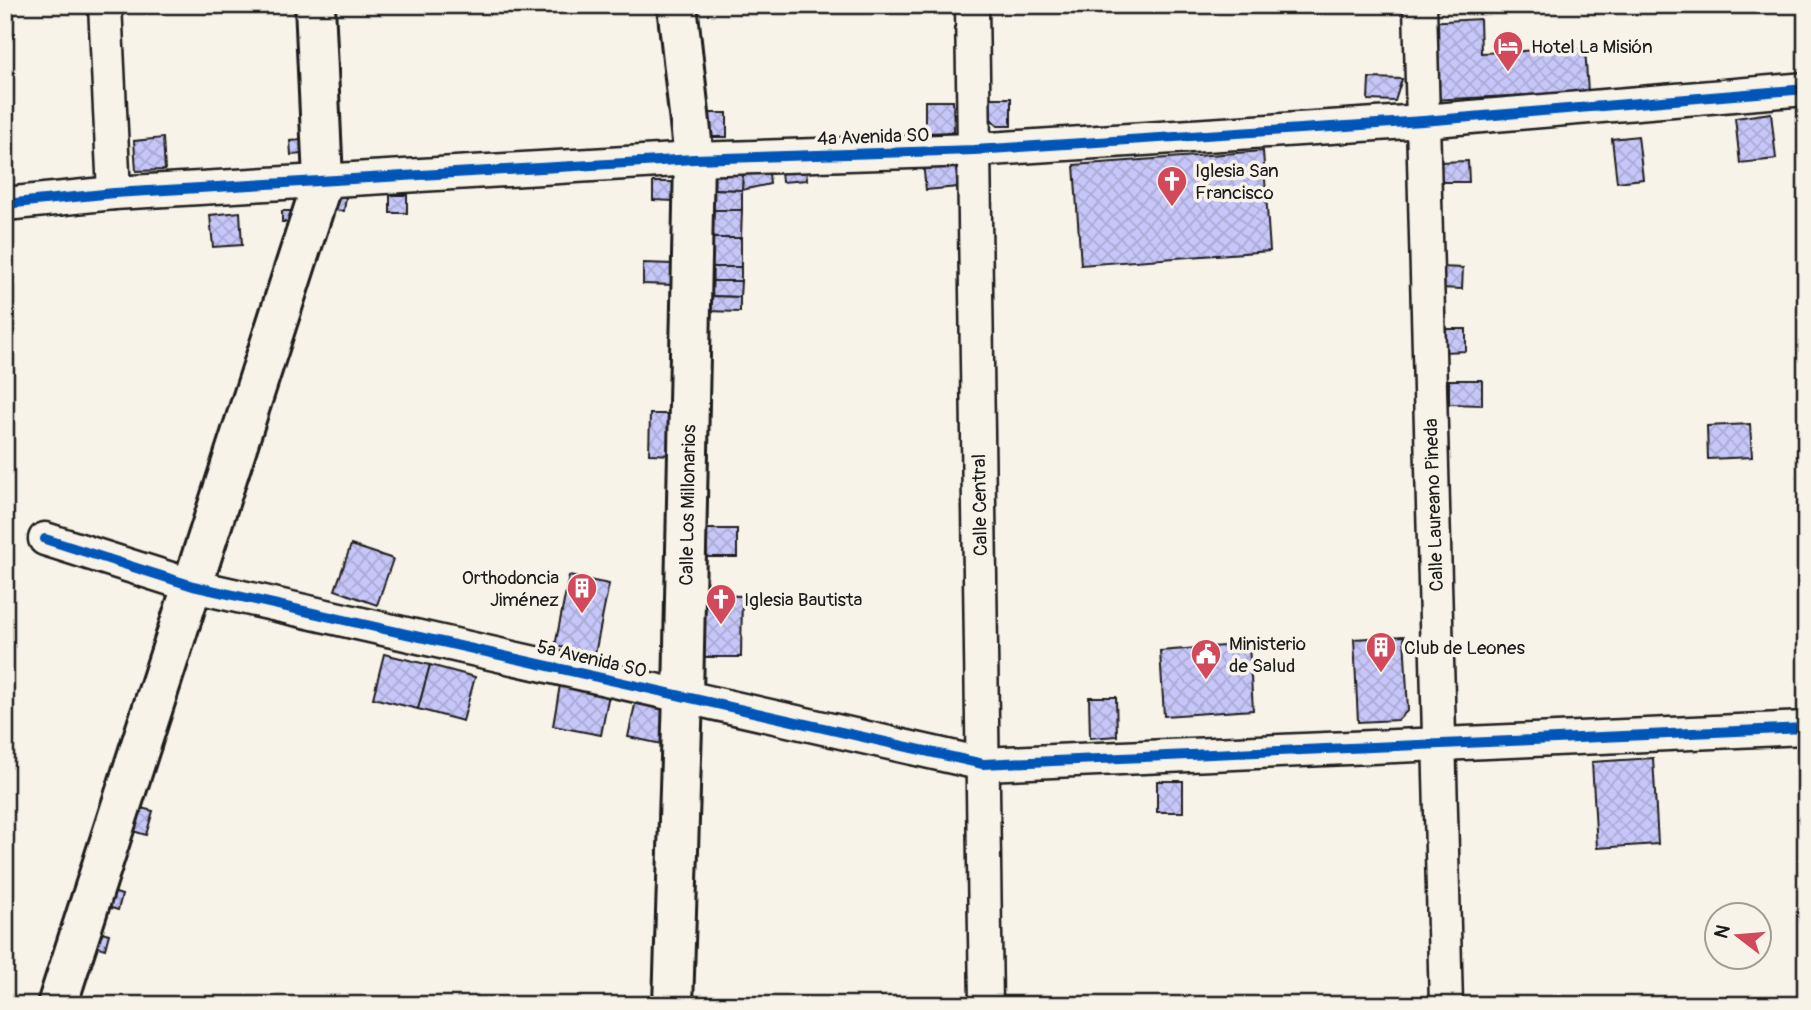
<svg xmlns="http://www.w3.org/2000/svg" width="1811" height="1010" viewBox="0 0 1811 1010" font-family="Pangolin,sans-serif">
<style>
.building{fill:url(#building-cross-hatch);stroke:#1c1c1c;stroke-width:2}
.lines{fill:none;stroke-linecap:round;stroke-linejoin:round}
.street-casing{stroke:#1c1c1c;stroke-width:37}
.secondary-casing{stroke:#1c1c1c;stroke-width:44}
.street{stroke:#f7f3e8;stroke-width:32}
.secondary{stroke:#f7f3e8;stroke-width:38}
.cycleway-casing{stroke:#f7f3e8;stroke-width:15}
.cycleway{stroke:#0057b8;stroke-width:10}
.labels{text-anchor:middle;stroke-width:7;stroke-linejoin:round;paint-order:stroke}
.poi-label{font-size:19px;fill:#1c1c1c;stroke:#f7f3e8;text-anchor:start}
.street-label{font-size:19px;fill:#1c1c1c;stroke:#f7f3e8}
</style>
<defs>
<pattern id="building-cross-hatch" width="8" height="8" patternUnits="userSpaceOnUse" patternTransform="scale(1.75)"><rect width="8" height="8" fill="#c7c6f9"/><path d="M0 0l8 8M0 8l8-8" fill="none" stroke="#aaaad5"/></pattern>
</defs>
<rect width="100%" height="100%" fill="#f7f3e8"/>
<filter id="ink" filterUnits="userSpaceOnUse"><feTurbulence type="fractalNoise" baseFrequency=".0143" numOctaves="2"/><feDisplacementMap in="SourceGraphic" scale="14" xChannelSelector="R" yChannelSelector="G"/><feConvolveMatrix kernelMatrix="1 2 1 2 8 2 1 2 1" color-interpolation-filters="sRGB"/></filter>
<g filter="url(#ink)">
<g class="building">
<path d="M1480 19 1481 53 1585 48 1588 92 1431 100 1427 22Z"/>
<path d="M1369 78 1402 79 1395 101 1368 100Z"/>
<path d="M982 98H1011V126H998L982 110Z"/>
<path d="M925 101H953L954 132 925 133Z"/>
<path d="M710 113H727V137H709Z"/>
<path d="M1771 113 1776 159 1740 163 1735 118Z"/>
<path d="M1638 136 1643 179 1617 182 1612 139Z"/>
<path d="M163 138 165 170 136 171 134 141Z"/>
<path d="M301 140 302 154 291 155 290 141Z"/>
<path d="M1263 151 1270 251 1081 265 1074 165Z"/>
<path d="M955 160 958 187 926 190 923 163Z"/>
<path d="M806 161 807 180 782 182 780 162Z"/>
<path d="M1468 161 1469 182H1439V162Z"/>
<path d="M768 163 770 184 742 190 743 169Z"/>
<path d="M709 168 743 169 742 190 709 189Z"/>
<path d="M653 182H675L674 201 653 200Z"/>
<path d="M709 189 742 190V210H708Z"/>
<rect x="390" y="195" width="17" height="18"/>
<path d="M334 196 346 197 344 211 333 210Z"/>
<path d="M708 210H742L741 238H708Z"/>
<path d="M282 211H292L289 222H282Z"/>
<path d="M240 212 242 245 213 247 210 215Z"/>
<path d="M708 238H741V267H707Z"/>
<path d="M643 263 673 264 672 285 643 284Z"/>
<rect x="707" y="267" width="34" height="14"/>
<path d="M1440 267 1463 268 1462 289 1439 288Z"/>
<path d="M707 281H741L740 297 707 296Z"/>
<path d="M707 296 740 297V312L706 311Z"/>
<path d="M1442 329H1466V351L1443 352Z"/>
<path d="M1449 380H1482V405L1449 404Z"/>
<path d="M650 414H678L677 455 649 454Z"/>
<path d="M1800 422H1806V457L1801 458Z"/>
<path d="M1750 424 1752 457 1708 459 1707 426Z"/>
<path d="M706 529H737V557H705Z"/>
<path d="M351 545 393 559 377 605 335 590Z"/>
<path d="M569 576 609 584 595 654 555 646Z"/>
<path d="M701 595 742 596 741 657H700Z"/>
<path d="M1404 636 1408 710 1398 720 1358 722 1354 639Z"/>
<path d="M1249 644 1253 710 1164 716 1160 651Z"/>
<path d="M384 654 430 665 418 709 373 698Z"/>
<path d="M430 665 475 677 463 721 418 709Z"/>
<path d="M560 685 609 694 601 735 553 726Z"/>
<path d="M1089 697H1116L1117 736 1090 738Z"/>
<path d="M636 700 671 707 662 744 628 737Z"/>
<path d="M1653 758 1658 844 1597 848 1592 762Z"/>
<rect x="1157" y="781" width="26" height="31"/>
<path d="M137 807 153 811 146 835 130 830Z"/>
<path d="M106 890 122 895 118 910 101 905Z"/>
<path d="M91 929 109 934 105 949 86 943Z"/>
</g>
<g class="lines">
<g class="street-casing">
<g id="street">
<path d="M105 5 114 193"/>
<path d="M972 5 986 1005"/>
<path d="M1420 5 1446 1005"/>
<path d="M5 204 114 193 694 159 974 150 1423 121 1806 89"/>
<path d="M45 539 193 586 983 764 1806 728"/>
</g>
</g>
<g class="secondary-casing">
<g id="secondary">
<path d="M57 1005 323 180 315 5"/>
<path d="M673 1005 683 696 694 159 677 5"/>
</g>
</g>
<use href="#street" class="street"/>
<use href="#secondary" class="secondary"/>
<g class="cycleway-casing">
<g id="cycleway">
<path d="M5 204 114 193 694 159 974 150 1423 121 1806 89"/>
<path d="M45 539 193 586 983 764 1806 728"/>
</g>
</g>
<use href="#cycleway" class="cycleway"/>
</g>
</g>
<defs>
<g id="hotel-pin" transform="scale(1.575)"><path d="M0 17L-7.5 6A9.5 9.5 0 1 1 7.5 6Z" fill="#d1495b" stroke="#f7f3e8"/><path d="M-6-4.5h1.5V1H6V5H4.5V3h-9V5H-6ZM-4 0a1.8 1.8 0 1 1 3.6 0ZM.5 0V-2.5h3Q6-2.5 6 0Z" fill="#fff"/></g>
<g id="church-pin" transform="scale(1.575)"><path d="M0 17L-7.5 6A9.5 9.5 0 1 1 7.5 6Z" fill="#d1495b" stroke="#f7f3e8"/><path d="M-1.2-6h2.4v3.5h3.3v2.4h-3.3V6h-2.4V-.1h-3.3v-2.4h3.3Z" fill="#fff"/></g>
<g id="building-pin" transform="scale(1.575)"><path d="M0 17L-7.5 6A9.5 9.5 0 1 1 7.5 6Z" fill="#d1495b" stroke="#f7f3e8"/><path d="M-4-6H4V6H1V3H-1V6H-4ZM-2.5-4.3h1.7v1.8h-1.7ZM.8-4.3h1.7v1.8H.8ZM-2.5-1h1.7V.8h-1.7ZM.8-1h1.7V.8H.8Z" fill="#fff"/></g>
<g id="civic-pin" transform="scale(1.575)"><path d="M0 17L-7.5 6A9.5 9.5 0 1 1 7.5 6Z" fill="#d1495b" stroke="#f7f3e8"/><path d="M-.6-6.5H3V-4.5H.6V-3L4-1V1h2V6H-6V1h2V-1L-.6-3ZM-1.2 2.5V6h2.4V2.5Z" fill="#fff"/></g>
</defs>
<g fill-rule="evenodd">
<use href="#hotel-pin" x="1508" y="46"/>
<use href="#church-pin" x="1172" y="181"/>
<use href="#building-pin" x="582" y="588"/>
<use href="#church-pin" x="721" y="599"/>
<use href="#building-pin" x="1381" y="647"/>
<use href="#civic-pin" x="1206" y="654"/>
</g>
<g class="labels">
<g class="poi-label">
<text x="1531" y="53">Hotel La Misión</text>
<text x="1195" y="177">Iglesia San<tspan x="1195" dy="22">Francisco</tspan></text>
<text x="559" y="584" text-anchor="end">Orthodoncia<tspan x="559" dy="22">Jiménez</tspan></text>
<text x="744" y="606">Iglesia Bautista</text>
<text x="1229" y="650">Ministerio<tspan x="1229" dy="22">de Salud</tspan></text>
<text x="1404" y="654">Club de Leones</text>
</g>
<g class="street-label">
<text transform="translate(873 136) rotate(-2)" y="7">4a Avenida SO</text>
<text transform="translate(687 505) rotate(-89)" y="7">Calle Los Millonarios</text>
<text transform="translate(979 505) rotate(-91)" y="7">Calle Central</text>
<text transform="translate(1433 505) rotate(-92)" y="7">Calle Laureano Pineda</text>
<text transform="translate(592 658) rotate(13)" y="7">5a Avenida SO</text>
</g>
</g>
<rect width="1811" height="1010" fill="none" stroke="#f7f3e8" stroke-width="28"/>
<rect x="14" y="14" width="1783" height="982" fill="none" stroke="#1c1c1c" stroke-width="2.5" filter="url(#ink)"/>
<g transform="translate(1738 936) rotate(286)"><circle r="33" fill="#f7f3e8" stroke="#9f9d96" stroke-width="2"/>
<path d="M0-5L12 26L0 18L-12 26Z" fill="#d1495b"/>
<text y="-10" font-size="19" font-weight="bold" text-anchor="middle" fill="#1c1c1c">N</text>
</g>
</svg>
